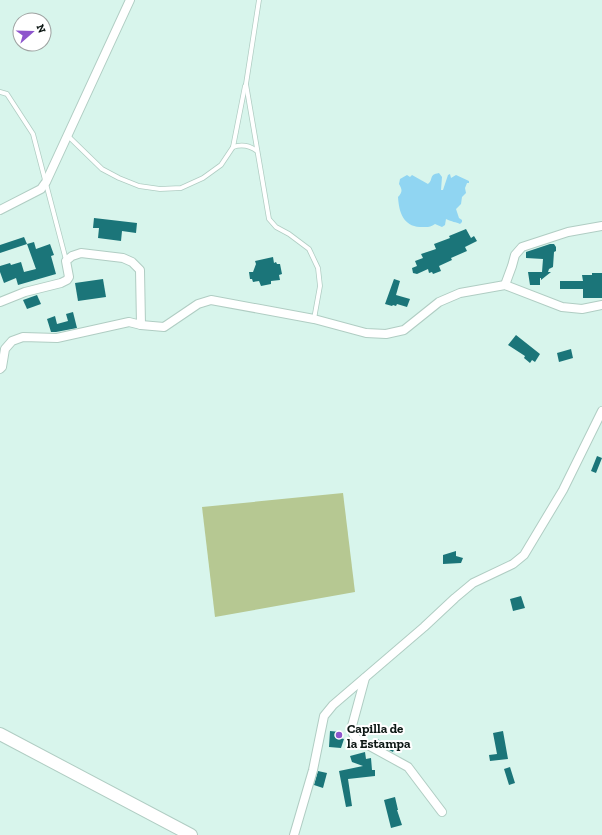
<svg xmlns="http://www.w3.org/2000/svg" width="602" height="835" viewBox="0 0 602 835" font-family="'Zilla Slab',serif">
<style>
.green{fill:#b6c892}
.water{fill:#90d5f2}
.building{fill:#1b7579}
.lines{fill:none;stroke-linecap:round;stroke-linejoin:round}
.lane-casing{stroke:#b0cdc3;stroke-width:5.5}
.street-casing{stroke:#b0cdc3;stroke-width:10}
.secondary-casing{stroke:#b0cdc3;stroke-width:14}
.lane{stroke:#fff;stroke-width:4}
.street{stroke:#fff;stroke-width:8}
.secondary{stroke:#fff;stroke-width:12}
.poi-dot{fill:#8d55cc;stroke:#fff;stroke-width:1.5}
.labels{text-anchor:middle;stroke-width:4;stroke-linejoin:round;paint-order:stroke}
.poi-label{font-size:13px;font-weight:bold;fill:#0d1714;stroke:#fff;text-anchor:start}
</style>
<rect width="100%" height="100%" fill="#d8f5ec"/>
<path class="green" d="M343 493 355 592 215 617 202 507Z"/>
<path class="water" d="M439 173 442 177 441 190H443L448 175 450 174 451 178 456 175 469 181V183H467L465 188 466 193 462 197 461 204 456 209 459 218 462 220V222L460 224C456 222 452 222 446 219L445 225 442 227 435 224C430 228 426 227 420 227 403 226 399 212 398 197 403 192 402 189 399 184L400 179 407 175 410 177 412 175 428 184C434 179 428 175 439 173Z"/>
<g class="building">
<path d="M94 218 137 223 136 233 122 231 121 241 98 238 99 228H93Z"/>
<path d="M466 229 471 238 474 236 477 241 465 247 467 251 451 258 452 260 439 266 441 271 433 274 432 272 429 273 428 269 417 274 413 273 412 268 417 266 415 261 423 258 421 254 436 249 434 244 450 238 449 236Z"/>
<path d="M24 237 27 244 0 253V245Z"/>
<path d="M34 242 36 249 50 244 54 255 51 256 56 274 18 285 16 278 4 283 0 272V266L10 263 11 265 21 262 24 272 36 269 27 244Z"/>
<path d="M550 244H554L556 247V251L554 252 553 267 549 269 548 272H551L541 280V278H540V285H530L528 272H542L543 259 526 258V252Z"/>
<path d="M273 257 274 263 276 262 277 264H280L282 274 279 275 280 280 271 281V284L261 286 259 281 253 282 252 279H250L249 272H253L256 264 255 261Z"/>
<path d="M592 273H602V298H583V289H560V281H583L582 275H592Z"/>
<path d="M103 279 106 297 78 301 75 283Z"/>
<path d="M394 279 400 281 396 295 410 299 407 307 397 304 396 306 393 305 392 306 385 304Z"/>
<path d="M37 295 41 304 27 309 23 300Z"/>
<path d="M73 312 77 328 56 332H51L47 319 55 316 57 324 68 321 66 314Z"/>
<path d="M516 335 540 354 535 362 532 360 530 363 524 358 525 356 508 345Z"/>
<path d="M571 349 573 358 559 362 557 353Z"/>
<path d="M597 456 602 458 596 473 591 471Z"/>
<path d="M456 551V556L463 558 461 563 443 564V555Z"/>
<path d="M521 596 525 608 513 611 510 599Z"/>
<path d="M330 731 340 732V738L344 739 341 748 329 747Z"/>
<path d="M503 731 508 759 490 761 489 755 497 754 493 733Z"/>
<path d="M377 739 395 747 393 752 375 743Z"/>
<path d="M365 752 366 759 371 758 372 770H375V776L348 779 352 806 346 807 339 771 363 766 352 762 350 756Z"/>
<path d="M510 767 515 783 509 785 504 769Z"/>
<path d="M318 771 327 773 323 788 314 785Z"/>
<path d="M395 797 398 810H397L402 825 391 828 384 800Z"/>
</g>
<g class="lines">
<g class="lane-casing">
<g id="lane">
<path d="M259 0 246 84 269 219 276 227 289 234 309 249 318 268 320 286 314 319"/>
<path d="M0 92 7 94 33 134 66 260"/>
<path d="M67 135 102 169 119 178 139 186 160 189 181 188 203 178 221 165 233 147 245 86"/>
<path d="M233 147C242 144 249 145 257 151"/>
</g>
</g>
<g class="street-casing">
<g id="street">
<path d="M0 210 41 189 46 182 130 0"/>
<path d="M505 285 512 266 515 255 522 247 568 232 602 226"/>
<path d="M0 302 25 292 61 283 67 280 69 277 66 261 72 256 81 253 123 258 132 262 140 270 141 325"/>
<path d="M0 369 2 367 5 349 12 341 23 337 57 338 129 322 141 325 164 327 198 304 211 300 314 319 366 333 386 334 404 330 439 302 460 293 505 285 562 307 582 309 602 305"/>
<path d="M365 678 352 726 353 734 357 739 408 767 442 812"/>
<path d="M294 835 313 770 324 716 333 705 424 627 455 598 473 583 513 564 524 555 563 490 602 411"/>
</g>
</g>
<g class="secondary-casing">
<path id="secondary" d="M0 734 191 835"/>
</g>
<use href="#lane" class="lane"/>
<use href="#street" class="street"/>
<use href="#secondary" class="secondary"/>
</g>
<circle class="poi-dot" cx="339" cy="735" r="4"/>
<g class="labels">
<g class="poi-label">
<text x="347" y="733">Capilla de<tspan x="347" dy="15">la Estampa</tspan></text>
</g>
</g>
<g transform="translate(32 32) rotate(70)"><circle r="19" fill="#ffffff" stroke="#9ea2a1"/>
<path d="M0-3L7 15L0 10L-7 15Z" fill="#8d55cc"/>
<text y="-6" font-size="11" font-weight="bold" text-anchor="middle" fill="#0d1714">N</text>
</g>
</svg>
